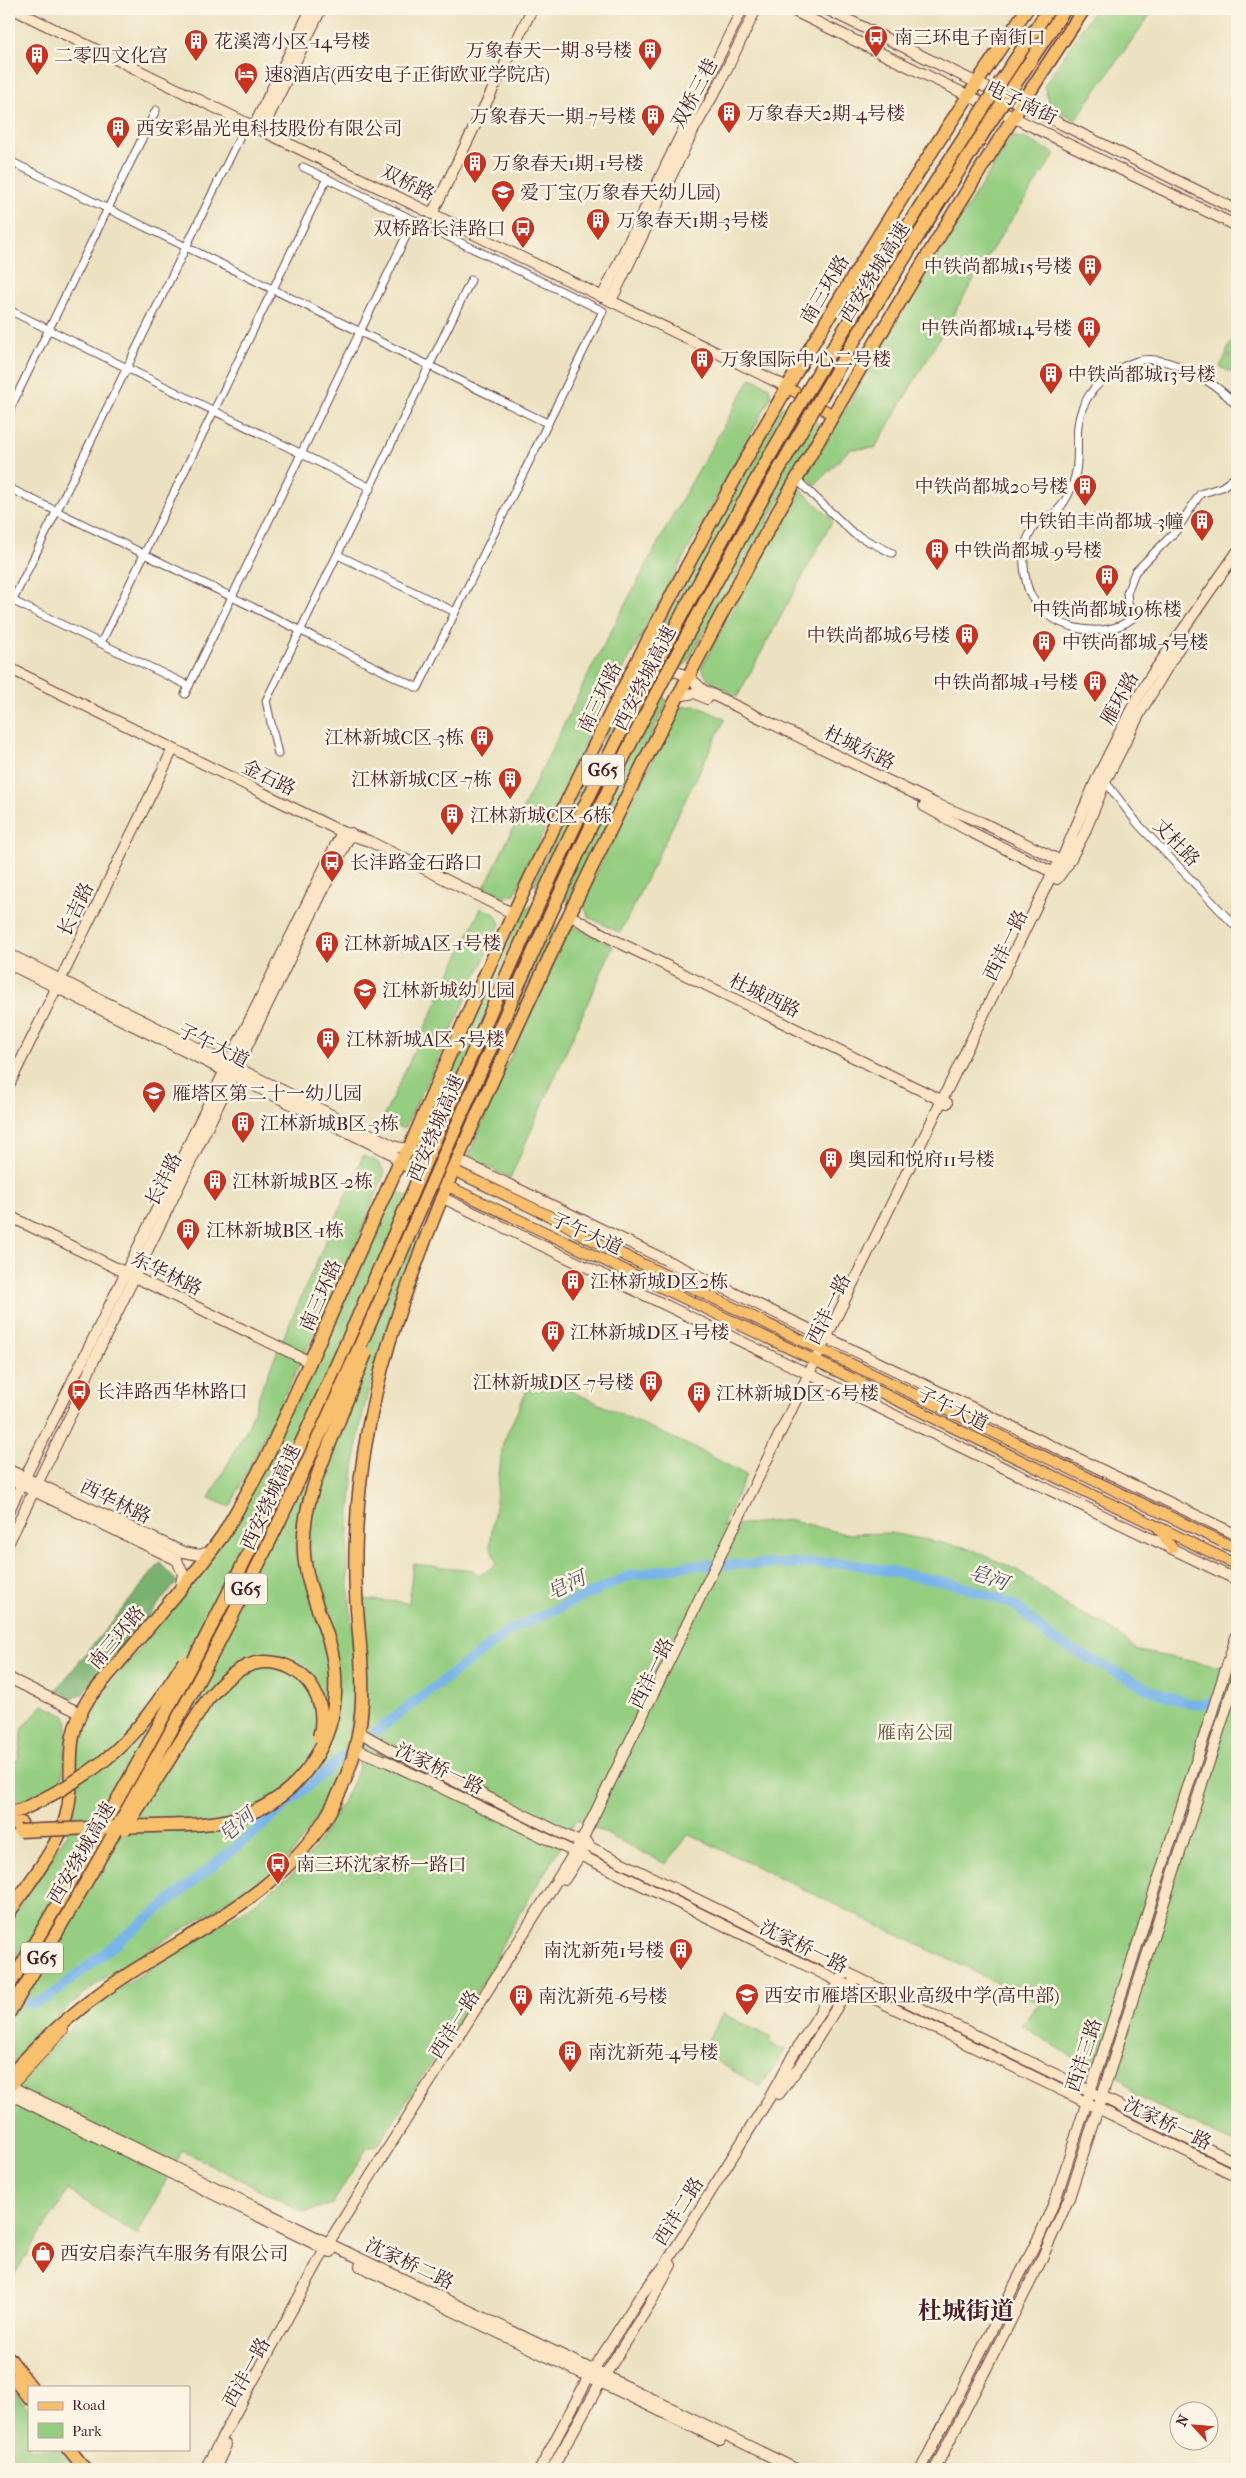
<svg xmlns="http://www.w3.org/2000/svg" width="1246" height="2478" viewBox="0 0 1246 2478" font-family="'IM FELL French Canon','Noto Serif SC',serif">
<style>
.green{fill:#95ce81;stroke:#707656}
.forest{fill:#78b16f;stroke:#61684d}
.lines{fill:none;stroke-linecap:round;stroke-linejoin:round}
.river{stroke:#76b3e9;stroke-width:10}
.street-casing{stroke:#623c42;stroke-width:9}
.secondary-casing{stroke:#623c42;stroke-width:12}
.primary-casing{stroke:#623c42;stroke-width:12}
.highway-casing{stroke:#623c42;stroke-width:15}
.street{stroke:#fff;stroke-width:7}
.secondary{stroke:#fce5c4;stroke-width:10}
.primary{stroke:#f8bf6c;stroke-width:10}
.highway{stroke:#f8bf6c;stroke-width:12}
.highway-bridge-casing{stroke:#623c42;stroke-width:15;stroke-linecap:butt}
.highway-bridge{stroke:#f8bf6c;stroke-width:12}
.labels{text-anchor:middle;stroke-width:5;stroke-linejoin:round;paint-order:stroke}
.shield{fill:#fcf5e5;stroke:#7f5f63;stroke-width:1}
.shield-label{font-size:18px;font-weight:bold;fill:#4a1f2b}
.poi-label{font-size:19px;fill:#4a1f2b;stroke:#fcf5e5;text-anchor:start}
.street-label{font-size:19px;fill:#4a1f2b;stroke:#fcf5e5}
.park-label{font-size:19px;fill:#605445;stroke:#fcf5e5}
.water-label{font-size:20px;font-style:italic;fill:#59536e;stroke:#fcf5e5}
.district-label{font-size:24px;font-weight:bold;fill:#4a1f2b;stroke:#fcf5e5}
</style>
<rect width="100%" height="100%" fill="#fcf5e5"/>
<filter id="ink" filterUnits="userSpaceOnUse"><feTurbulence type="fractalNoise" baseFrequency=".02" numOctaves="2"/><feDisplacementMap in="SourceGraphic" scale="10" xChannelSelector="R" yChannelSelector="G"/><feConvolveMatrix kernelMatrix="1 2 1 2 8 2 1 2 1" color-interpolation-filters="sRGB"/></filter>
<filter id="wash" filterUnits="userSpaceOnUse"><feTurbulence type="fractalNoise" baseFrequency=".0096" numOctaves="4" result="noise"/><feDisplacementMap in="SourceGraphic" scale="20" xChannelSelector="R" yChannelSelector="G"/><feGaussianBlur stdDeviation="1.12" result="paint"/><feColorMatrix in="noise" values="0 0 0 0 0 0 0 0 0 0 0 0 0 0 0 0 0 1.4 0 .05"/><feComposite in="paint" operator="in"/></filter>
<g filter="url(#wash)">
<rect width="100%" height="100%" fill="#ece2c1"/>
<g class="green">
<path d="M1095 9H1154L1075 120 1050 105 1044 86Z"/>
<path d="M1012 136 1026 139 1055 154 987 257 875 448 850 449 815 485 806 476 915 291Z"/>
<path d="M1237 331V359L1226 353Z"/>
<path d="M1226 355 1237 361V375L1220 367Z"/>
<path d="M751 378 769 387 771 397 603 706 514 895 502 897 484 888 591 669 673 515Z"/>
<path d="M792 404 816 421 820 429 686 664 681 667 653 652V641L782 406Z"/>
<path d="M798 487 833 520 737 697 710 681 701 668Z"/>
<path d="M632 681 665 698 667 703 570 898 566 901 533 884Z"/>
<path d="M697 706 725 719 620 933 589 917 582 902 679 707Z"/>
<path d="M530 906 553 917 556 928 460 1140 452 1143 425 1132V1125L522 910Z"/>
<path d="M481 908 495 914 500 924 446 1044 404 1129 382 1120Z"/>
<path d="M571 925 613 946 510 1178 480 1163 469 1155 503 1073Z"/>
<path d="M363 1156 376 1161 385 1172 348 1265 230 1507 209 1498 248 1427 264 1382Z"/>
<path d="M392 1190 432 1207C401 1288 367 1369 356 1455 351 1492 348 1531 348 1569 349 1600 353 1631 355 1662 358 1738 339 1789 295 1850 284 1866 262 1879 247 1889 201 1920 152 1946 106 1977 68 2003 39 2037 9 2070V1922L66 1835 73 1815 76 1793 77 1746 87 1716 100 1696 204 1570 225 1536Z"/>
<path d="M534 1374 701 1451 746 1475 722 1526 792 1520 845 1534 890 1533 969 1548 1019 1571 1069 1608 1106 1625 1138 1651 1237 1670V2145L1134 2095 1123 2079 1083 2063 1021 2025 1039 2003 689 1834 666 1864 577 1819 505 1938 492 1968 378 2145 367 2148 332 2204 304 2212 182 2150 137 2235 68 2190 9 2283V2098L27 2073 80 2017 134 1979 251 1906 296 1871 315 1848 347 1794 358 1770 366 1717 362 1599 409 1603 413 1564 473 1570 479 1576 497 1564 490 1546 503 1443Z"/>
<path d="M43 1705 64 1715 68 1722 62 1784 9 1807V1760L18 1761 23 1728Z"/>
<path d="M723 2014 771 2038 769 2043 785 2050 761 2087 701 2052Z"/>
<path d="M9 2384 29 2410V2449H59L75 2469H12L9 2465Z"/>
</g>
<path class="forest" d="M160 1563 177 1582 82 1695 72 1698 56 1690Z"/>
<g class="lines">
<path class="river" d="M9 1994 32 2004 48 1998 250 1836 342 1757 510 1630 629 1576 691 1565 846 1563 955 1584 1015 1605 1052 1639 1150 1690 1191 1704 1237 1702"/>
</g>
</g>
<g filter="url(#ink)">
<g class="lines">
<g class="street-casing">
<g id="street">
<path d="M9 174 14 163 547 423"/>
<path d="M9 310 371 488"/>
<path d="M1237 406C1217 383 1169 353 1137 361 1128 364 1118 369 1110 375 1097 383 1088 394 1082 409 1073 431 1081 454 1075 476 1072 489 1065 503 1056 512 1051 516 1044 517 1039 521 1032 527 1025 542 1024 551 1023 565 1025 587 1033 599 1053 630 1104 641 1133 618L1128 603 1127 593 1135 572 1176 531 1200 494 1222 487 1237 476"/>
<path d="M9 411 156 110"/>
<path d="M796 479 854 534 892 553"/>
<path d="M9 488 418 688 603 311 303 167"/>
<path d="M338 555 455 612"/>
<path d="M9 599 189 686"/>
<path d="M13 600 239 139"/>
<path d="M101 643 327 178"/>
<path d="M185 694 414 220"/>
<path d="M278 754 266 701 471 280"/>
<path d="M1104 780 1138 824 1237 928"/>
</g>
</g>
<g class="secondary-casing">
<g id="secondary">
<path d="M13 9 787 387"/>
<path d="M790 9 1237 226"/>
<path d="M826 9 1237 210"/>
<path d="M254 126 311 9"/>
<path d="M262 130 321 9"/>
<path d="M432 214 532 9"/>
<path d="M602 297 742 9"/>
<path d="M611 301 693 131 720 83 756 9"/>
<path d="M640 656 689 677 703 690 936 804 983 823 1067 864"/>
<path d="M9 668 342 832 369 841 514 914"/>
<path d="M677 696 695 693 707 699"/>
<path d="M924 806 971 832 1058 875"/>
<path d="M1057 879 1068 864 1084 834 1106 780 1140 713 1183 641"/>
<path d="M569 915 612 939 947 1103"/>
<path d="M9 954 396 1147 409 1149"/>
<path d="M9 964 392 1154 399 1163"/>
<path d="M9 1085 173 749"/>
<path d="M458 1160 1237 1535"/>
<path d="M443 1198 1237 1580"/>
<path d="M9 1216 310 1362"/>
<path d="M9 1470 183 1552 200 1555 211 1551"/>
<path d="M9 1479 177 1560 183 1574 180 1588"/>
<path d="M9 1510 342 832"/>
<path d="M9 1542 73 1410 93 1362 351 833"/>
<path d="M9 1678 80 1713"/>
<path d="M359 1732 389 1749 1237 2163"/>
<path d="M355 1749 388 1762 574 1852 1237 2176"/>
<path d="M565 1879 588 1843"/>
<path d="M10 2086 334 2246 593 2370 796 2469"/>
<path d="M9 2094 331 2252"/>
<path d="M779 2094 802 2063 852 1983"/>
<path d="M360 2266 720 2440"/>
<path d="M205 2469 329 2242 581 1842 1053 872 1061 861 1098 776 1134 704 1150 677 1237 552"/>
<path d="M215 2469 226 2445"/>
<path d="M540 2469 588 2378 641 2295 665 2265 776 2087 793 2055 842 1978"/>
<path d="M552 2469 600 2383 651 2302 671 2265"/>
<path d="M921 2469 1040 2235 1056 2198 1237 1634"/>
<path d="M935 2469 1039 2265 1069 2198 1237 1675"/>
</g>
</g>
<g class="primary-casing">
<g id="primary">
<path d="M787 387 833 415"/>
<path d="M409 1149 560 1221 584 1236 1237 1549"/>
<path d="M399 1163 816 1361 1237 1565"/>
<path d="M1157 1526 1172 1548"/>
<path d="M9 2088 63 2030"/>
</g>
</g>
<g class="highway-casing">
<g id="highway">
<path d="M9 1813 21 1810"/>
<path d="M9 1824 21 1823"/>
<path d="M9 1913C27 1884 57 1850 66 1817 78 1771 59 1745 89 1698L200 1566 223 1535 243 1500 268 1455 399 1163 409 1149C577 751 781 365 1027 9"/>
<path d="M9 2013 74 1903"/>
<path d="M9 2077C43 2038 83 2003 127 1975 202 1926 286 1891 331 1809 344 1785 355 1757 359 1730 366 1690 360 1649 357 1609 355 1585 355 1561 356 1537 359 1460 374 1385 399 1312 440 1190 496 1072 550 956 636 769 733 588 836 410 915 274 997 139 1084 9"/>
<path d="M9 2358 31 2387"/>
<path d="M15 2380 29 2398"/>
<path d="M69 2449 85 2469"/>
</g>
</g>
<use href="#street" class="street"/>
<use href="#secondary" class="secondary"/>
<use href="#primary" class="primary"/>
<use href="#highway" class="highway"/>
<g class="highway-bridge-casing">
<g id="highway-bridge">
<path d="M21 1810C105 1771 135 1740 184 1662"/>
<path d="M125 1829 207 1700C221 1683 240 1663 264 1662 304 1661 330 1700 319 1737"/>
<path d="M20 1831C64 1829 109 1827 153 1826 179 1825 210 1826 236 1818 300 1799 339 1741 335 1675 333 1633 307 1596 304 1554 301 1512 317 1475 332 1438 343 1410 354 1381 366 1353"/>
<path d="M74 1903C158 1757 240 1610 310 1456 417 1225 512 988 623 759 667 669 716 581 765 494 859 328 959 166 1065 9"/>
<path d="M9 1986C113 1813 212 1636 297 1452 411 1207 507 955 630 714 754 470 896 236 1049 9"/>
</g>
</g>
<use href="#highway-bridge" class="highway-bridge"/>
</g>
</g>
<defs>
<g id="bus-pin" transform="scale(1.25)"><path d="M0 17L-7.5 6A9.5 9.5 0 1 1 7.5 6Z" fill="#c8321e" stroke="#fcf5e5"/><path d="M-5-6H5V4H4V6H2V4H-2V6H-4V4H-5ZM-3.5-4V0h7V-4ZM-3.5 1.2v1.5H-2V1.2ZM2 1.2v1.5H3.5V1.2Z" fill="#fff"/></g>
<g id="building-pin" transform="scale(1.25)"><path d="M0 17L-7.5 6A9.5 9.5 0 1 1 7.5 6Z" fill="#c8321e" stroke="#fcf5e5"/><path d="M-4-6H4V6H1V3H-1V6H-4ZM-2.5-4.3h1.7v1.8h-1.7ZM.8-4.3h1.7v1.8H.8ZM-2.5-1h1.7V.8h-1.7ZM.8-1h1.7V.8H.8Z" fill="#fff"/></g>
<g id="hotel-pin" transform="scale(1.25)"><path d="M0 17L-7.5 6A9.5 9.5 0 1 1 7.5 6Z" fill="#c8321e" stroke="#fcf5e5"/><path d="M-6-4.5h1.5V1H6V5H4.5V3h-9V5H-6ZM-4 0a1.8 1.8 0 1 1 3.6 0ZM.5 0V-2.5h3Q6-2.5 6 0Z" fill="#fff"/></g>
<g id="school-pin" transform="scale(1.25)"><path d="M0 17L-7.5 6A9.5 9.5 0 1 1 7.5 6Z" fill="#c8321e" stroke="#fcf5e5"/><path d="M0-5L7-2L0 1L-7-2ZM-4 1L0 2.5L4 1V4Q0 6-4 4Z" fill="#fff"/></g>
<g id="shop-pin" transform="scale(1.25)"><path d="M0 17L-7.5 6A9.5 9.5 0 1 1 7.5 6Z" fill="#c8321e" stroke="#fcf5e5"/><path d="M-5-2.5h2.3a2.7 3.5 0 0 1 5.4 0H5L5.5 6h-11ZM-1.5-2.5h3a1.5 2.3 0 0 0-3 0Z" fill="#fff"/></g>
</defs>
<g fill-rule="evenodd">
<use href="#bus-pin" x="876" y="37"/>
<use href="#building-pin" x="196" y="41"/>
<use href="#building-pin" x="650" y="50"/>
<use href="#building-pin" x="37" y="55"/>
<use href="#hotel-pin" x="246" y="74"/>
<use href="#building-pin" x="729" y="113"/>
<use href="#building-pin" x="653" y="116"/>
<use href="#building-pin" x="118" y="128"/>
<use href="#building-pin" x="475" y="163"/>
<use href="#school-pin" x="503" y="192"/>
<use href="#building-pin" x="598" y="220"/>
<use href="#bus-pin" x="523" y="228"/>
<use href="#building-pin" x="1090" y="266"/>
<use href="#building-pin" x="1089" y="328"/>
<use href="#building-pin" x="702" y="359"/>
<use href="#building-pin" x="1051" y="374"/>
<use href="#building-pin" x="1085" y="486"/>
<use href="#building-pin" x="1202" y="521"/>
<use href="#building-pin" x="937" y="550"/>
<use href="#building-pin" x="1107" y="576"/>
<use href="#building-pin" x="967" y="635"/>
<use href="#building-pin" x="1044" y="642"/>
<use href="#building-pin" x="1095" y="682"/>
<use href="#building-pin" x="482" y="737"/>
<use href="#building-pin" x="510" y="779"/>
<use href="#building-pin" x="452" y="815"/>
<use href="#bus-pin" x="332" y="862"/>
<use href="#building-pin" x="327" y="943"/>
<use href="#school-pin" x="365" y="990"/>
<use href="#building-pin" x="328" y="1039"/>
<use href="#school-pin" x="154" y="1093"/>
<use href="#building-pin" x="243" y="1123"/>
<use href="#building-pin" x="831" y="1159"/>
<use href="#building-pin" x="215" y="1181"/>
<use href="#building-pin" x="188" y="1230"/>
<use href="#building-pin" x="573" y="1281"/>
<use href="#building-pin" x="553" y="1332"/>
<use href="#building-pin" x="651" y="1382"/>
<use href="#bus-pin" x="79" y="1391"/>
<use href="#building-pin" x="699" y="1393"/>
<use href="#bus-pin" x="278" y="1864"/>
<use href="#building-pin" x="681" y="1950"/>
<use href="#school-pin" x="747" y="1995"/>
<use href="#building-pin" x="521" y="1996"/>
<use href="#building-pin" x="570" y="2052"/>
<use href="#shop-pin" x="43" y="2253"/>
</g>
<g class="labels">
<g class="shield">
<rect x="582" y="754.5" width="42" height="31" rx="4"/>
<rect x="225" y="1573.5" width="42" height="31" rx="4"/>
<rect x="21" y="1942.5" width="42" height="31" rx="4"/>
</g>
<g class="shield-label">
<text x="603" y="776">G65</text>
<text x="246" y="1595">G65</text>
<text x="42" y="1964">G65</text>
</g>
<g class="poi-label">
<text x="894" y="44">南三环电子南街口</text>
<text x="214" y="48">花溪湾小区-14号楼</text>
<text x="632" y="57" text-anchor="end">万象春天一期-8号楼</text>
<text x="54" y="62">二零四文化宫</text>
<text x="264" y="81">速8酒店(西安电子正街欧亚学院店)</text>
<text x="746" y="120">万象春天2期-4号楼</text>
<text x="636" y="123" text-anchor="end">万象春天一期-7号楼</text>
<text x="136" y="135">西安彩晶光电科技股份有限公司</text>
<text x="492" y="170">万象春天1期-1号楼</text>
<text x="520" y="199">爱丁宝(万象春天幼儿园)</text>
<text x="616" y="227">万象春天1期-3号楼</text>
<text x="506" y="235" text-anchor="end">双桥路长沣路口</text>
<text x="1072" y="273" text-anchor="end">中铁尚都城15号楼</text>
<text x="1072" y="335" text-anchor="end">中铁尚都城14号楼</text>
<text x="720" y="366">万象国际中心二号楼</text>
<text x="1068" y="381">中铁尚都城13号楼</text>
<text x="1068" y="493" text-anchor="end">中铁尚都城20号楼</text>
<text x="1184" y="528" text-anchor="end">中铁铂丰尚都城-3幢</text>
<text x="954" y="557">中铁尚都城-9号楼</text>
<text x="1107" y="616" text-anchor="middle">中铁尚都城19栋楼</text>
<text x="950" y="642" text-anchor="end">中铁尚都城6号楼</text>
<text x="1062" y="649">中铁尚都城-5号楼</text>
<text x="1078" y="689" text-anchor="end">中铁尚都城-1号楼</text>
<text x="464" y="744" text-anchor="end">江林新城C区-3栋</text>
<text x="492" y="786" text-anchor="end">江林新城C区-7栋</text>
<text x="470" y="822">江林新城C区-6栋</text>
<text x="350" y="869">长沣路金石路口</text>
<text x="344" y="950">江林新城A区-1号楼</text>
<text x="382" y="997">江林新城幼儿园</text>
<text x="346" y="1046">江林新城A区-5号楼</text>
<text x="172" y="1100">雁塔区第二十一幼儿园</text>
<text x="260" y="1130">江林新城B区-3栋</text>
<text x="848" y="1166">奥园和悦府11号楼</text>
<text x="232" y="1188">江林新城B区-2栋</text>
<text x="206" y="1237">江林新城B区-1栋</text>
<text x="590" y="1288">江林新城D区2栋</text>
<text x="570" y="1339">江林新城D区-1号楼</text>
<text x="634" y="1389" text-anchor="end">江林新城D区-7号楼</text>
<text x="96" y="1398">长沣路西华林路口</text>
<text x="716" y="1400">江林新城D区-6号楼</text>
<text x="296" y="1871">南三环沈家桥一路口</text>
<text x="664" y="1957" text-anchor="end">南沈新苑1号楼</text>
<text x="764" y="2002">西安市雁塔区职业高级中学(高中部)</text>
<text x="538" y="2003">南沈新苑-6号楼</text>
<text x="588" y="2059">南沈新苑-4号楼</text>
<text x="60" y="2260">西安启泰汽车服务有限公司</text>
</g>
<g class="street-label">
<text transform="translate(694 93) rotate(-62)" y="7">双桥三巷</text>
<text transform="translate(1022 102) rotate(26)" y="7">电子南街</text>
<text transform="translate(408 182) rotate(26)" y="7">双桥路</text>
<text transform="translate(874 272) rotate(-58)" y="7">西安绕城高速</text>
<text transform="translate(824 289) rotate(-59)" y="7">南三环路</text>
<text transform="translate(644 678) rotate(-63)" y="7">西安绕城高速</text>
<text transform="translate(599 697) rotate(-64)" y="7">南三环路</text>
<text transform="translate(1119 698) rotate(-61)" y="7">雁环路</text>
<text transform="translate(860 747) rotate(26)" y="7">杜城东路</text>
<text transform="translate(269 777) rotate(26)" y="7">金石路</text>
<text transform="translate(1177 842) rotate(46)" y="7">丈杜路</text>
<text transform="translate(75 909) rotate(-64)" y="7">长吉路</text>
<text transform="translate(1005 945) rotate(-64)" y="7">西沣一路</text>
<text transform="translate(765 995) rotate(26)" y="7">杜城西路</text>
<text transform="translate(214 1045) rotate(26)" y="7">子午大道</text>
<text transform="translate(435 1128) rotate(-67)" y="7">西安绕城高速</text>
<text transform="translate(163 1179) rotate(-63)" y="7">长沣路</text>
<text transform="translate(587 1233) rotate(24)" y="7">子午大道</text>
<text transform="translate(167 1273) rotate(26)" y="7">东华林路</text>
<text transform="translate(320 1295) rotate(-66)" y="7">南三环路</text>
<text transform="translate(828 1309) rotate(-64)" y="7">西沣一路</text>
<text transform="translate(953 1408) rotate(26)" y="7">子午大道</text>
<text transform="translate(270 1497) rotate(-65)" y="7">西安绕城高速</text>
<text transform="translate(116 1501) rotate(26)" y="7">西华林路</text>
<text transform="translate(116 1637) rotate(-50)" y="7">南三环路</text>
<text transform="translate(651 1673) rotate(-64)" y="7">西沣一路</text>
<text transform="translate(440 1768) rotate(25)" y="7">沈家桥一路</text>
<text transform="translate(81 1853) rotate(-60)" y="7">西安绕城高速</text>
<text transform="translate(804 1946) rotate(26)" y="7">沈家桥一路</text>
<text transform="translate(454 2024) rotate(-58)" y="7">西沣一路</text>
<text transform="translate(1083 2055) rotate(-72)" y="7">西沣三路</text>
<text transform="translate(1168 2123) rotate(26)" y="7">沈家桥一路</text>
<text transform="translate(678 2211) rotate(-58)" y="7">西沣二路</text>
<text transform="translate(410 2263) rotate(25)" y="7">沈家桥二路</text>
<text transform="translate(246 2372) rotate(-61)" y="7">西沣一路</text>
</g>
<g class="park-label">
<text x="915" y="1739">雁南公园</text>
</g>
<g class="water-label">
<text transform="translate(989 1577) rotate(20)" y="7">皂河</text>
<text transform="translate(566 1585) rotate(-25)" y="7">皂河</text>
<text transform="translate(236 1825) rotate(-40)" y="7">皂河</text>
</g>
<g class="district-label">
<text x="966" y="2319">杜城街道</text>
</g>
</g>
<rect width="1246" height="2478" fill="none" stroke="#fcf5e5" stroke-width="30"/>
<rect x="28" y="2386" width="162" height="65" fill="#fcf5e5" stroke="#b59f9b"/>
<rect x="38" y="2402" width="25" height="8" fill="#f8bf6c" stroke="#b59f9b"/>
<text x="72" y="2410" font-size="15" fill="#4a1f2b">Road</text>
<rect x="38" y="2423" width="25" height="15" fill="#95ce81" stroke="#b59f9b"/>
<text x="72" y="2436" font-size="15" fill="#4a1f2b">Park</text>
<g transform="translate(1194 2426) rotate(296)"><circle r="24" fill="#fcf5e5" stroke="#b59f9b"/>
<path d="M0-4L9 19L0 12L-9 19Z" fill="#c8321e"/>
<text y="-8" font-size="14" font-weight="bold" text-anchor="middle" fill="#4a1f2b">N</text>
</g>
</svg>
